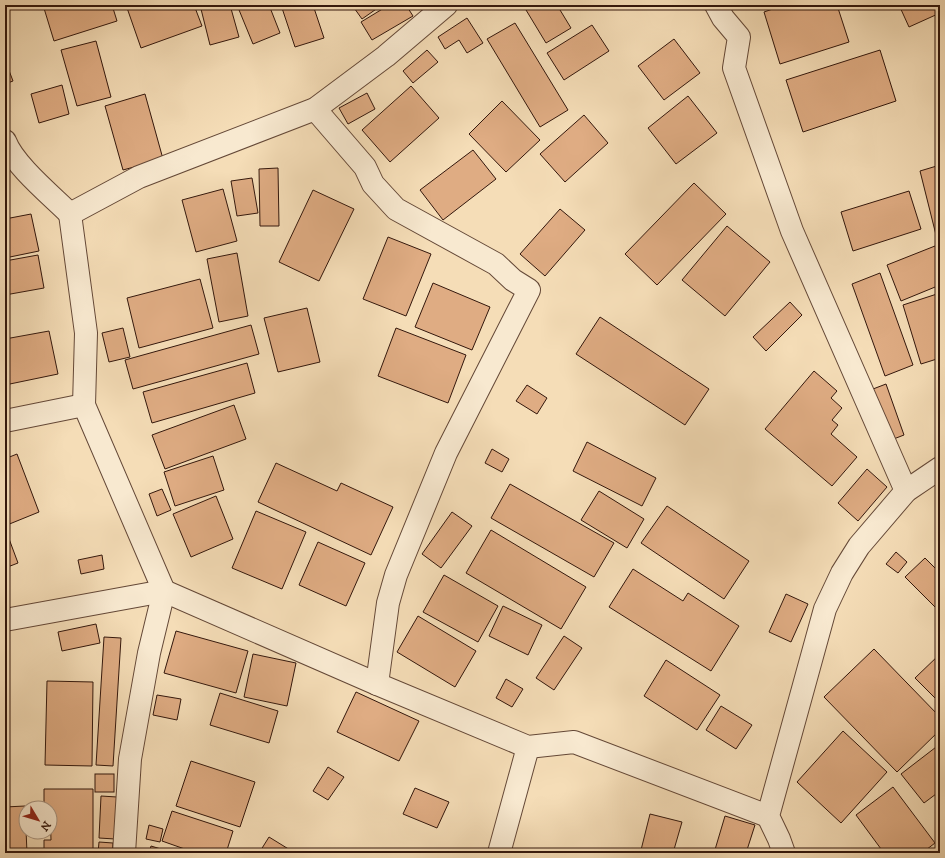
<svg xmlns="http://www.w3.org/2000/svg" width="945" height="858" viewBox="0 0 945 858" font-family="'IM FELL DW Pica',serif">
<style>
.building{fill:#dfac83;stroke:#33170c}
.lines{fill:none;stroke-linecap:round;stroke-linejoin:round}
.minor-casing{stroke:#644837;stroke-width:24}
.minor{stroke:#f8e9d0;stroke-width:22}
</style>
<rect width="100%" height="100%" fill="#f5ddb7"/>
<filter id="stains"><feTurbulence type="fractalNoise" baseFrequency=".005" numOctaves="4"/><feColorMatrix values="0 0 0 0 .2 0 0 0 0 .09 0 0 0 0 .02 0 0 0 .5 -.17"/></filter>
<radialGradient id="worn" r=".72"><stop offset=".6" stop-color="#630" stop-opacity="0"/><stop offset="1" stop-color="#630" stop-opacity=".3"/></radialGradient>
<g class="building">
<path d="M43 5H112L117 21 54 41Z"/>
<path d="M126 5H194L202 26 141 48Z"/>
<path d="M200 5H230L239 37 210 45Z"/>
<path d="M237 5H269L280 33 253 44Z"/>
<path d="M281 5H313L324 38 295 47Z"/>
<path d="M352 5H382L362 19Z"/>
<path d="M389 5H406L413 16 372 40 361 22Z"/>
<path d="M523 5H557L571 28 546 43Z"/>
<path d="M784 5H837L849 42 780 64 764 12Z"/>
<path d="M899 5H940V13L909 27Z"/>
<path d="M467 18 483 43 467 53 459 40 445 49 438 37Z"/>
<path d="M515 23 568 110 540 127 487 39Z"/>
<path d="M592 25 609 51 564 80 547 53Z"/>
<path d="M674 39 700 73 664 100 638 66Z"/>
<path d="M96 41 111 97 77 106 61 50Z"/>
<path d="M427 50 438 62 413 83 403 71Z"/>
<path d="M880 50 896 101 803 132 786 80Z"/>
<path d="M5 60 13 81 5 84Z"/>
<path d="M62 85 69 114 39 123 31 94Z"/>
<path d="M411 86 439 118 390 162 362 130Z"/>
<path d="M367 93 375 109 348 124 339 108Z"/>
<path d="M145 94 163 159 123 170 105 106Z"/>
<path d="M688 96 717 133 676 164 648 128Z"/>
<path d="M502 101 540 140 506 172 469 134Z"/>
<path d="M584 115 608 143 565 182 540 154Z"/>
<path d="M473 150 496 179 443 220 420 190Z"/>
<path d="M940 165V234L936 235 920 171Z"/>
<path d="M278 168 279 226H260L259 169Z"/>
<path d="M252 178 258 213 237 216 231 181Z"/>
<path d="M694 183 726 214 657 285 625 254Z"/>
<path d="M223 189 237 241 196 252 182 200Z"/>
<path d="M313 190 354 209 319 281 279 262Z"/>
<path d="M909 191 921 229 853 251 841 212Z"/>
<path d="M560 209 585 230 545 276 520 254Z"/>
<path d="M31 214 39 251 5 258V219Z"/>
<path d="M727 226 770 262 725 316 682 280Z"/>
<path d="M388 237 431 254 406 316 363 299Z"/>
<path d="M940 244V285L901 301 887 265Z"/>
<path d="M237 253 248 316 219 322 207 259Z"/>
<path d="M38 255 44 288 5 295V261Z"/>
<path d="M880 273 913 365 885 376 852 284Z"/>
<path d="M200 279 213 328 139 348 127 298Z"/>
<path d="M433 283 490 307 472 350 415 327Z"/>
<path d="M940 293V358L921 364 903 305Z"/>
<path d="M790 302 802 315 766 351 753 337Z"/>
<path d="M307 308 320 362 278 372 264 318Z"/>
<path d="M600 317 709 389 685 425 576 354Z"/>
<path d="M251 325 259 354 133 389 125 360Z"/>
<path d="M123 328 130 357 109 362 102 333Z"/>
<path d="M396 328 466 355 448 403 378 376Z"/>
<path d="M49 331 58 374 5 385V339Z"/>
<path d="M247 363 255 393 152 423 143 392Z"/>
<path d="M814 371 837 391 831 398 842 408 832 420 838 425 831 434 857 457 832 486 765 429Z"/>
<path d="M886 384 904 435 891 440 873 389Z"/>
<path d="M527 385 547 398 537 414 516 401Z"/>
<path d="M234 405 246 439 165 469 152 435Z"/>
<path d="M587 442 656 478 642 506 573 471Z"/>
<path d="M492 449 509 459 502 472 485 463Z"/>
<path d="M5 454 7 458 17 454 39 512 7 525 5 521Z"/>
<path d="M213 456 224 490 175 506 164 472Z"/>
<path d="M276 463 337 491 341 483 393 507 371 555 258 502Z"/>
<path d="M867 469 887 487 858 521 838 503Z"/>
<path d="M510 484 614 543 594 577 491 518Z"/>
<path d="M162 489 171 510 157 516 149 494Z"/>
<path d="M599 491 644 519 627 548 581 520Z"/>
<path d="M216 496 233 539 191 557 173 514Z"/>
<path d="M667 506 749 561 724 599 641 543Z"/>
<path d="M256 511 306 532 282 589 232 568Z"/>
<path d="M452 512 472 526 441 568 422 554Z"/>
<path d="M5 528 18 563 5 568Z"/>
<path d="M491 530 586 587 561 629 466 573Z"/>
<path d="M318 542 365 563 346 606 299 585Z"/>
<path d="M896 552 907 562 898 573 886 564Z"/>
<path d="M102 555 104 569 81 574 78 560Z"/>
<path d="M925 558 940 573V612L905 577Z"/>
<path d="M633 569 683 601 688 593 739 626 711 671 609 607Z"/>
<path d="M444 575 498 606 478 642 423 612Z"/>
<path d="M786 594 808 604 791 642 769 632Z"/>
<path d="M503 606 542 625 528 655 489 636Z"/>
<path d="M418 616 476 651 455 687 397 652Z"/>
<path d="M96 624 100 643 62 651 58 632Z"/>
<path d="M176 631 248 651 236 693 164 673Z"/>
<path d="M564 636 582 648 554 690 536 678Z"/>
<path d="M104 637 121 638 113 766 96 765Z"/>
<path d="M874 649 940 717V730L897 772 824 697Z"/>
<path d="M253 654 296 663 287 706 244 697Z"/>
<path d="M940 654V703L915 678Z"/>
<path d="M666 660 720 695 697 730 644 696Z"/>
<path d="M506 679 523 689 512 707 496 698Z"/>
<path d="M47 681 93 682 92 766 45 765Z"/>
<path d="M356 692 419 721 399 761 337 732Z"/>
<path d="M220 693 278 711 269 743 210 725Z"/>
<path d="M157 695 181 699 177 720 153 715Z"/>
<path d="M721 706 752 725 736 749 706 730Z"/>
<path d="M843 731 887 772 841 823 797 782Z"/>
<path d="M940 744V791L924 803 901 774Z"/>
<path d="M191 761 255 782 240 827 176 806Z"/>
<path d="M328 767 344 777 328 800 313 791Z"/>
<rect x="95" y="774" width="19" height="18"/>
<path d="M893 787 935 843 922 853H884L856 815Z"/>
<path d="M415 788 449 802 437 828 403 814Z"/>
<path d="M44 789H93V853H44V840H51L50 808H44Z"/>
<path d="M101 796 117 797 115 839 99 838Z"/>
<path d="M25 806 27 853H5V807Z"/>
<path d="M172 811 233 831 226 853H196L162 841Z"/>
<path d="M650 814 682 822 673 853H654L641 850Z"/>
<path d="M725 816 755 825 746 853H714Z"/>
<path d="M149 825 163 829 160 842 146 839Z"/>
<path d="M269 837 295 853H259Z"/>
<path d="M99 842 113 843 112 853H98Z"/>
<path d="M151 846 174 853H149Z"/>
</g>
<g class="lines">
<g class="minor-casing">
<g id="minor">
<path d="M716 5 723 18 739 37 734 68 792 231 906 491"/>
<path d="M315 109 365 167 373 184 396 209 496 264 513 280 529 290 446 453 396 575 388 603 377 684"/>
<path d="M5 141C14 165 52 196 70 214L139 177 315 109 386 56 446 5"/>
<path d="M70 214 86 333 84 405 164 591 149 653 130 759 124 853"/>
<path d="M5 421 84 405"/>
<path d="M5 620 164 591 377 684 528 747 574 742 768 816"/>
<path d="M499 853 528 747"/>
<path d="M784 853 779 839 768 816 825 609 842 573 859 546 906 491 940 468"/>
</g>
</g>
<use href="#minor" class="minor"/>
</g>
<rect width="945" height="858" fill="none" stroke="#f5ddb7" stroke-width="20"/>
<rect x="6" y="6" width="933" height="846" fill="none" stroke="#33170c" stroke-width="2"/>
<rect x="10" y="10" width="925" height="838" fill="none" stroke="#33170c"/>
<g transform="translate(38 820) rotate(128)"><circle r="19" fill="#f8e9d0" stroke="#a99582"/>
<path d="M0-3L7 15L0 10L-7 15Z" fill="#8f2418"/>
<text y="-6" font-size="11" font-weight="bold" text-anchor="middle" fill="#33170c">N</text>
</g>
<rect width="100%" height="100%" filter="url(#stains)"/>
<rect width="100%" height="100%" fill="url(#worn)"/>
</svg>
